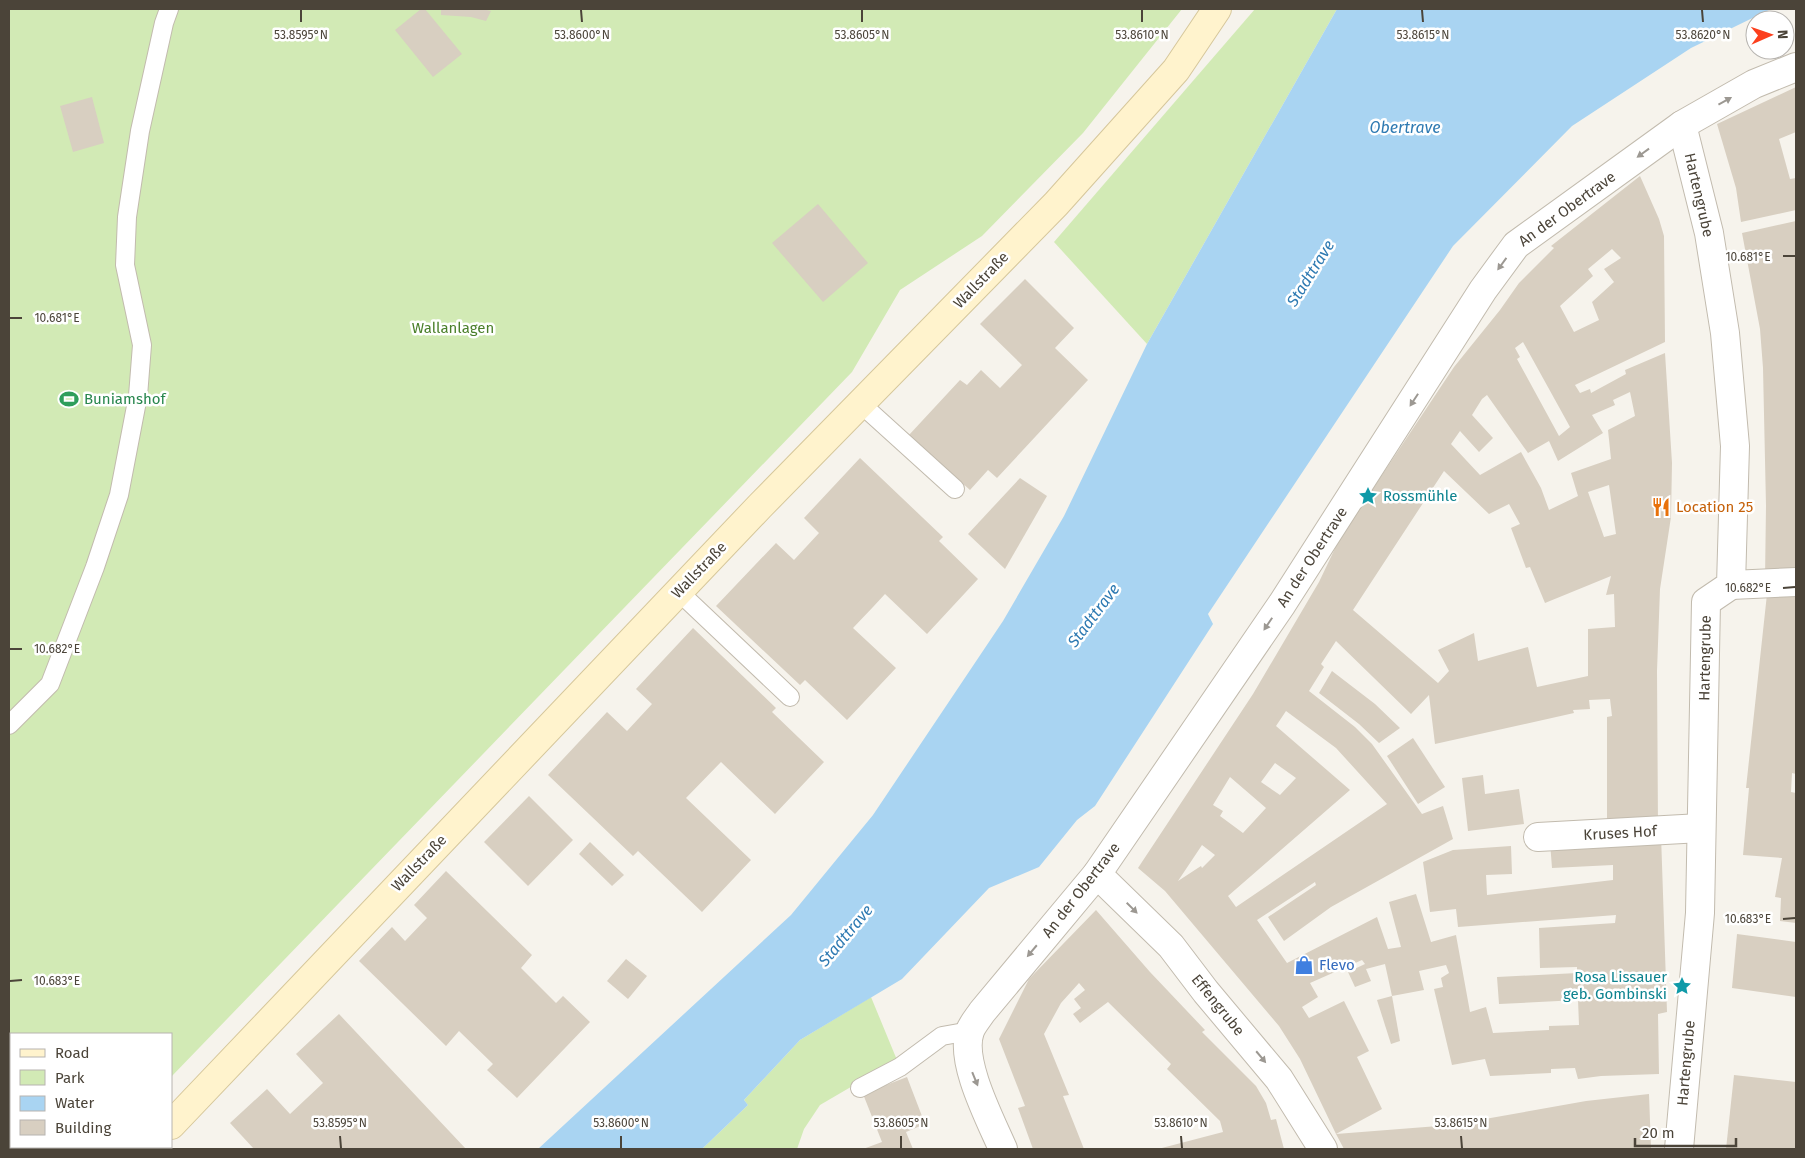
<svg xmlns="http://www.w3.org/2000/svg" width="1805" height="1158" viewBox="0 0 1805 1158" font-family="'Fira Sans',sans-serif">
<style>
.green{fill:#d2eab5}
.water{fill:#a9d4f2}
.building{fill:#d8cfc1;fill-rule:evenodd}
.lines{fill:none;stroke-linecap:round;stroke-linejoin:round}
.lane-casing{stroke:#c2bbae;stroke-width:20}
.street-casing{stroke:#c2bbae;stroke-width:30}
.secondary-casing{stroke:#d6c79b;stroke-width:30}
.lane{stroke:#fff;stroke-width:18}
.street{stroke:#fff;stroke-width:28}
.secondary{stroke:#fff3cd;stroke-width:28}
.oneway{fill:#9c9892}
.ticks{fill:none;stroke:#4b4439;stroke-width:2}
.labels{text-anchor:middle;stroke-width:5;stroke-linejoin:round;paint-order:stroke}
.street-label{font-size:15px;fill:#4b4439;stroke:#fff}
.park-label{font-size:15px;fill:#4a7f2a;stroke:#fff}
.leisure-label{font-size:15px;fill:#27864d;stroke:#fff;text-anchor:start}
.culture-label{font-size:15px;fill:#0d838f;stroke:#fff;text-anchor:start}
.food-label{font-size:15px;fill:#c56008;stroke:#fff;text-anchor:start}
.shop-label{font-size:15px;fill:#366cbe;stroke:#fff;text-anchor:start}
.water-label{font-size:16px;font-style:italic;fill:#2e7ab2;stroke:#fff}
.ticks-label{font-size:12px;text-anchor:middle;fill:#4b4439;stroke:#fff;stroke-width:5;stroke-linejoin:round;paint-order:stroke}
</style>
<rect width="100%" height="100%" fill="#f6f3ec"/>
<g class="green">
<path d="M9 9H1182L1083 133 982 236 900 290 852 372 171 1077V1034H11V1147H104L102 1149H9Z"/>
<path d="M1255 9H1337L1147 344 1054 242Z"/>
<path d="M871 997 897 1060 820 1105 804 1129 797 1149H702L748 1105 744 1100 800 1040Z"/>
</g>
<path class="water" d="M1337 9H1771L1691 48 1572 126 1453 246 1208 614 1213 624 1095 806 1077 820 1039 867 989 888 902 979 800 1040 744 1100 748 1105 702 1149H538L791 915 873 815 1003 621 1064 516 1147 344Z"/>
<g class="building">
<path d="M421 9H425L462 54 433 77 395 30Z"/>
<path d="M441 9H483L491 11 486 21 471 17 441 15Z"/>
<path d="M1796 87V132L1779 139 1790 179 1796 178V210L1741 222 1736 188 1717 124Z"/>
<path d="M92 97 104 143 73 152 60 106Z"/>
<path d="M1640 176 1659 219 1664 236 1665 342 1575 385 1580 393 1590 389 1591 393 1626 374 1625 370 1665 353 1672 463 1671 517 1660 589 1657 671 1658 826 1607 830V717L1612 716 1610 699 1589 700 1590 709 1573 710 1574 713 1435 744 1429 695 1411 714 1336 641 1321 664 1324 667 1309 691 1355 727 1372 744 1422 814 1443 806 1453 839 1331 907 1284 941 1268 917 1316 885 1315 882 1257 920 1287 963 1377 917 1388 949 1401 947 1389 902 1416 894 1431 942 1456 935 1470 1012 1486 1007 1493 1033 1549 1030V1026L1579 1025 1578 1000 1499 1004 1497 977 1577 973V967L1540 968 1539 928 1615 923 1616 915 1458 927 1456 909 1430 912 1423 862 1453 850 1511 846 1512 874 1486 875 1487 895 1613 880V865L1552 868 1550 842 1661 835 1667 1012 1658 1014 1659 1074 1601 1076 1578 1079 1575 1068 1551 1069V1073L1490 1076 1485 1059 1452 1065 1434 989 1443 987 1441 978 1449 973 1446 965 1419 971 1424 990 1392 996 1385 964 1366 969 1371 981 1355 987 1348 972 1365 964 1362 960 1310 983 1318 997 1302 1007 1309 1018 1344 1001 1369 1051 1357 1057 1382 1109 1336 1134 1451 1125 1586 1101 1649 1094 1651 1148 1344 1149 1336 1134 1300 1059 1279 1026 1165 891 1138 868 1253 694 1319 582 1340 538 1454 367 1500 310 1519 283 1554 248 1551 246ZM1612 249 1621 258 1604 269 1614 282 1592 302 1599 320 1574 332 1560 306 1593 276 1588 269ZM1523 342 1570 427 1559 436 1517 359 1520 357 1515 348ZM1630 392 1635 416 1608 430 1611 459 1571 473 1578 496 1549 510 1541 488 1521 452 1480 475 1451 444 1460 431 1479 452 1493 438 1472 415 1482 399 1487 395 1528 453 1549 441 1558 461 1603 433 1592 415 1615 405 1613 400ZM1444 471 1489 514 1509 504 1520 524 1511 528 1526 568 1530 567 1545 603 1611 576 1606 595 1614 594 1615 627 1588 629V676L1537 687 1528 647 1478 661 1474 633 1438 650 1449 671 1438 683 1353 610ZM1609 485 1616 534 1604 537 1588 492ZM1286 711 1336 748 1387 804 1236 907 1228 896 1350 790 1276 726ZM1275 763 1296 778 1280 795 1261 782ZM1230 777 1266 808 1243 833 1220 816 1223 811 1213 805ZM1202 845 1215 855 1202 868 1201 866 1178 881Z"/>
<path d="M818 204 868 263 823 302 772 243Z"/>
<path d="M1796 221V576L1765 579 1766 506 1763 368 1760 329 1742 233Z"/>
<path d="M1025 279 1074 328 1055 348 1088 380 997 478 988 470 970 490 909 435 960 380 967 385 981 370 1000 388 1022 365 980 324Z"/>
<path d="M860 458 943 537 939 541 978 579 927 634 885 594 873 607 853 628 896 668 847 720 805 680 800 685 716 606 776 543 794 560 819 533 804 518Z"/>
<path d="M1020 478 1047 496 1005 569 968 534Z"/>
<path d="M1767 594H1796V774L1792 773 1791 792 1796 793V923L1780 921 1781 898 1775 897 1782 858 1743 855 1749 788H1746Z"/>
<path d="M693 628 776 708 772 712 824 762 775 814 721 762 686 798 751 860 702 912 638 851 633 856 548 775 607 712 627 731 652 704 636 689Z"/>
<path d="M1332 671 1375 704 1400 728 1379 743 1359 724 1319 693Z"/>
<path d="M1413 738 1445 787 1418 804 1387 756Z"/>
<path d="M1483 775 1485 794 1519 789 1524 824 1468 831 1462 778Z"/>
<path d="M529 796 573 840 528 886 484 842Z"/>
<path d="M590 842 624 875 612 886 579 854Z"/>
<path d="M446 871 532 955 521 968 556 1003 563 996 590 1022 517 1098 487 1070 493 1064 459 1031 446 1046 359 961 392 927 405 941 427 918 414 905Z"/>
<path d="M1096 910 1150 972 1205 1030 1202 1032 1256 1086 1266 1103 1271 1120 1276 1119 1284 1149H1158L1223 1132 1220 1121 1167 1069 1171 1064 1108 1002 1080 1023 1073 1014 1081 1008 1074 999 1085 990 1079 983 1061 1003 1044 1034 1069 1095 1063 1096 1084 1149H1033L1018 1108 1025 1106 999 1039 1029 979Z"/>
<path d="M1737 934 1796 942V997L1732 988Z"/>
<path d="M626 959 647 976 628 999 607 981Z"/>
<path d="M1392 996 1400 1041 1391 1044 1377 1000Z"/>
<path d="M339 1014 466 1149H254L230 1123 267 1089 290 1114 323 1083 296 1054Z"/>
<path d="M1734 1075 1796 1082V1149H1726Z"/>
<path d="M907 1077 925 1124 906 1132 913 1149H863L882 1142 863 1094Z"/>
</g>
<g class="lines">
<g class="lane-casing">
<g id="lane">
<path d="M860 403 955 489"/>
<path d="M678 591 790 697"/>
<path d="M9 725 50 684 95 567 119 495 138 396 142 345 125 265 127 217 140 131 164 23 169 9"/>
<path d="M860 1088 900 1067 942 1036 970 1031"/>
</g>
</g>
<g class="street-casing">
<g id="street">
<path d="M1731 585 1796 582"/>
<path d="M1538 837 1701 828"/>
<path d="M1097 874 1171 946 1206 992 1279 1079 1323 1149"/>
<path d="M1003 1149C991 1121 959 1061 970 1031 972 1025 978 1018 982 1012L1097 874 1282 604 1483 290 1516 245 1682 125 1754 84 1796 67"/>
<path d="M1679 1149 1700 913 1706 602 1731 585 1735 446 1725 333 1709 233 1682 125"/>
</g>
</g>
<g class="secondary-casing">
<g id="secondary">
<path d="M171 1125 760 506 1056 204 1176 70 1217 9"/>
<path d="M149 1149 151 1147"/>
</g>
</g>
<use href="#lane" class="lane"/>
<use href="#street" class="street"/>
<use href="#secondary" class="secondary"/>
</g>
<defs><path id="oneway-solid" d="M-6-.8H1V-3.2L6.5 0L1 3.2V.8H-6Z" transform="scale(1.25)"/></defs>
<g class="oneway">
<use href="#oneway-solid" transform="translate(1725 101) rotate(-29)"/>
<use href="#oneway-solid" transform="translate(1643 153) rotate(144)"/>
<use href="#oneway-solid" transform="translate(1502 264) rotate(126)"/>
<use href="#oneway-solid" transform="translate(1414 400) rotate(123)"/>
<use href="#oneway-solid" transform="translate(1268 624) rotate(124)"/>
<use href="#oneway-solid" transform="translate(1132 908) rotate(45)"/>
<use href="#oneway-solid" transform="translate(1032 951) rotate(130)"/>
<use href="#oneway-solid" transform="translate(1261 1057) rotate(50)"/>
<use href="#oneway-solid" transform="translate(975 1079) rotate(68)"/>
</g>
<path class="ticks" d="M301 10V22M581 10 582 22M862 10V22M1142 10V22M1422 10 1423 22M1702 10 1703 22M1783 256H1795M10 318H22M1783 588 1795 587M10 649H22M1783 919 1795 918M10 981 22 980M340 1136 341 1148M621 1136V1148M901 1136V1148M1181 1136 1182 1148M1461 1136 1462 1148"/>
<defs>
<g id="stadium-bare" transform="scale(1.5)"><path d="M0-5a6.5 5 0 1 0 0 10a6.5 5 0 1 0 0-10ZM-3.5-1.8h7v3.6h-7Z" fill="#2e9e5b" stroke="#fff" stroke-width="2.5" paint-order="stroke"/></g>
<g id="sight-bare" transform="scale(1.5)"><path d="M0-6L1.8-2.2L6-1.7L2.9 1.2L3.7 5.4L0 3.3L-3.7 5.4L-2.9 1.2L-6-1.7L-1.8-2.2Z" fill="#0f9aa8" stroke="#fff" stroke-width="2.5" paint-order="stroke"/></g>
<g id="restaurant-bare" transform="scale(1.5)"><path d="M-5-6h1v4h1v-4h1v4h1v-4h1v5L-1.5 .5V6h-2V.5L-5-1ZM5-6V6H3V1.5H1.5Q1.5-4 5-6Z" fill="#e8710a" stroke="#fff" stroke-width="2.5" paint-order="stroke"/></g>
<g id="shop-bare" transform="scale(1.5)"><path d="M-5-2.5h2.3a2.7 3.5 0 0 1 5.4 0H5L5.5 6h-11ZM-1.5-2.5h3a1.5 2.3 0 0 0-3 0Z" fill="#3f7fe0" stroke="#fff" stroke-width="2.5" paint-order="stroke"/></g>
</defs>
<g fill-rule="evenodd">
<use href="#stadium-bare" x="69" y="399"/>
<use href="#sight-bare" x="1368" y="496"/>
<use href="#restaurant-bare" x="1661" y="507"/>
<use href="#shop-bare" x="1304" y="965"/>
<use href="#sight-bare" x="1682" y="986"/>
</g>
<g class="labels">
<g class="street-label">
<text transform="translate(1699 195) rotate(77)" y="5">Hartengrube</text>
<text transform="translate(1567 209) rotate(-36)" y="5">An der Obertrave</text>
<text transform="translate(981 280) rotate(-46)" y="5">Wallstraße</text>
<text transform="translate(1312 557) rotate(-57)" y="5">An der Obertrave</text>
<text transform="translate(699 570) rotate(-46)" y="5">Wallstraße</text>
<text transform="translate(1705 658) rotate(-89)" y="5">Hartengrube</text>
<text transform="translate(1620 833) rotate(-3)" y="5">Kruses Hof</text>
<text transform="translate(419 863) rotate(-46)" y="5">Wallstraße</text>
<text transform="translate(1081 890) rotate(-52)" y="5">An der Obertrave</text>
<text transform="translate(1218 1005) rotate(51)" y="5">Effengrube</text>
<text transform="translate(1686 1063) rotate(-85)" y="5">Hartengrube</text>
</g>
<g class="park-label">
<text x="453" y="333">Wallanlagen</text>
</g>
<g class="leisure-label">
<text x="84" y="404">Buniamshof</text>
</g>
<g class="culture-label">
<text x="1383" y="501">Rossmühle</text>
<text x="1667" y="982" text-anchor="end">Rosa Lissauer<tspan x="1667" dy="17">geb. Gombinski</tspan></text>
</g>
<g class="food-label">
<text x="1676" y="512">Location 25</text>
</g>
<g class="shop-label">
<text x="1319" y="970">Flevo</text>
</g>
<g class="water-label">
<text x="1405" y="133">Obertrave</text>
<text transform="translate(1310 273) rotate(-58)" y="6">Stadttrave</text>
<text transform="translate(1093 615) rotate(-53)" y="6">Stadttrave</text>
<text transform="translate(845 935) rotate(-50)" y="6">Stadttrave</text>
</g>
</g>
<g class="ticks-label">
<text x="301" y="39">53.8595°N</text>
<text x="582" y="39">53.8600°N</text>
<text x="862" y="39">53.8605°N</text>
<text x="1142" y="39">53.8610°N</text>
<text x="1423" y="39">53.8615°N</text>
<text x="1703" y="39">53.8620°N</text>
<text x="1748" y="261">10.681°E</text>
<text x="57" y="322">10.681°E</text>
<text x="1748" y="592">10.682°E</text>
<text x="57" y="653">10.682°E</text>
<text x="1748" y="923">10.683°E</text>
<text x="57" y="985">10.683°E</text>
<text x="340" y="1127">53.8595°N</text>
<text x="621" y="1127">53.8600°N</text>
<text x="901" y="1127">53.8605°N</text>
<text x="1181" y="1127">53.8610°N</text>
<text x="1461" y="1127">53.8615°N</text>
</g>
<rect width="1805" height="1158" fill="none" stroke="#4b4439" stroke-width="20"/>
<rect x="10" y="1033" width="162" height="115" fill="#ffffff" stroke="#b7b4b0"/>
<rect x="20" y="1049" width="25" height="8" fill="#fff3cd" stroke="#b7b4b0"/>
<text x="55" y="1058" font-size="15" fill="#4b4439">Road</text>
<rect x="20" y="1070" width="25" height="15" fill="#d2eab5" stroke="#b7b4b0"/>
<text x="55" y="1083" font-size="15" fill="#4b4439">Park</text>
<rect x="20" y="1096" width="25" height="15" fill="#a9d4f2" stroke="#b7b4b0"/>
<text x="55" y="1108" font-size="15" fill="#4b4439">Water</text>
<rect x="20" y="1120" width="25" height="15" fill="#d8cfc1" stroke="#b7b4b0"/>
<text x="55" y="1133" font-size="15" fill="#4b4439">Building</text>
<g transform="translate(1770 35) rotate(88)"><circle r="24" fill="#ffffff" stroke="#b7b4b0"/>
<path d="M0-4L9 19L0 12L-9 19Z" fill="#fc3f1d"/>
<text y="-8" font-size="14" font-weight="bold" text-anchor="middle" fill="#4b4439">N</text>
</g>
<path d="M1635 1138v8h101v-8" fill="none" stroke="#4b4439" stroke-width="2.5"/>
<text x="1642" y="1138" font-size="15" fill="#4b4439" stroke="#ffffff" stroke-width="4" paint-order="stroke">20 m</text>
</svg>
